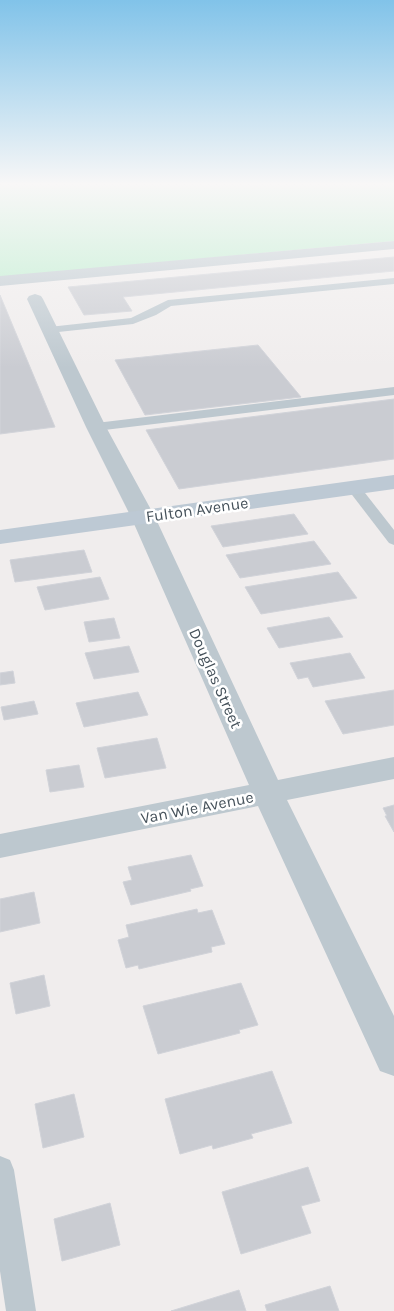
<svg xmlns="http://www.w3.org/2000/svg" width="394" height="1311" viewBox="0 0 394 1311" font-family="Karla,sans-serif">
<style>
.green{fill:#baeecd}
.building{fill:#caccd2;stroke:#d1d3d9}
.lines{fill:none;stroke-linecap:round;stroke-linejoin:round}
.lane{fill:#bdc8cf;fill-rule:evenodd}
.street{fill:#bdc8cf;fill-rule:evenodd}
.secondary{fill:#bdc9d4;fill-rule:evenodd}
.labels{text-anchor:middle;stroke-width:5;stroke-linejoin:round;paint-order:stroke}
.street-label{font-size:16px;fill:#45515a;stroke:#fff}
</style>
<rect width="100%" height="100%" fill="#f0eded"/>
<path class="green" d="M0 185H394V241L0 277Z"/>
<g class="building">
<path d="M394 257V271L123 297 132 311 84 315 68 287Z"/>
<path d="M0 295 55 427 0 434Z"/>
<path d="M258 345 301 397 145 415 115 360Z"/>
<path d="M394 399V459L179 489 146 430Z"/>
<path d="M294 514 308 534 223 547 211 526Z"/>
<path d="M314 541 331 564 240 578 226 555Z"/>
<path d="M84 550 92 572 15 582 10 560Z"/>
<path d="M338 572 357 598 261 614 245 587Z"/>
<path d="M100 577 109 599 45 610 37 587Z"/>
<path d="M329 617 343 637 279 648 267 628Z"/>
<path d="M114 618 120 638 89 642 84 622Z"/>
<path d="M129 646 139 672 94 679 85 653Z"/>
<path d="M350 653 365 678 313 687 308 677 298 679 290 663Z"/>
<path d="M13 671 15 683 0 685V673Z"/>
<path d="M394 690V725L343 734 325 701Z"/>
<path d="M138 692 148 715 84 727 76 703Z"/>
<path d="M34 701 38 714 4 720 1 707Z"/>
<path d="M157 738 166 768 105 778 97 748Z"/>
<path d="M79 765 84 787 50 792 46 770Z"/>
<path d="M394 805V832L385 816H387L383 808Z"/>
<path d="M191 855 203 886 190 889 191 891 131 905 123 882 132 880 128 867Z"/>
<path d="M34 892 40 923 0 932V899Z"/>
<path d="M197 909 198 913 212 910 225 944 211 947 212 952 139 969 138 965 126 968 118 940 129 937 126 925Z"/>
<path d="M44 975 50 1006 16 1014 10 983Z"/>
<path d="M241 983 258 1025 239 1030 240 1033 158 1054 143 1006Z"/>
<path d="M272 1071 292 1123 251 1134 253 1138 213 1149 212 1145 180 1154 165 1099Z"/>
<path d="M74 1094 84 1137 43 1148 35 1104Z"/>
<path d="M308 1167 320 1201 301 1206 311 1233 241 1254 222 1192Z"/>
<path d="M110 1203 120 1245 62 1261 54 1219Z"/>
<path d="M330 1286 339 1311H267L265 1305Z"/>
<path d="M239 1290 246 1311H171Z"/>
</g>
<g class="lines">
<g class="lane">
<path d="M394 278V284L171 306 156 315 133 324 49 333 44 330 49 327 131 318 168 300Z"/>
<path d="M394 387V395L96 431 90 427 96 423Z"/>
<path d="M353 483 358 484 394 530V545L389 543 346 487Z"/>
<path d="M0 1156 10 1160 14 1170 36 1311H6L0 1271Z"/>
</g>
<g class="street">
<path d="M394 241V249L0 286V276Z"/>
<path d="M35 294 41 296 43 299 106 427 155 517 278 780 394 757V779L287 800 394 1016V1076L380 1071 258 806 0 858V834L249 785 131 517 86 427 27 299 29 296Z"/>
</g>
<path class="secondary" d="M394 475V489L0 544V530Z"/>
</g>
<linearGradient id="sky" x2="0" y2="1"><stop stop-color="#81c3e9"/><stop offset="0.5" stop-color="#f8f7f7"/><stop offset="1" stop-color="#f8f7f7" stop-opacity="0"/></linearGradient>
<rect width="394" height="368" fill="url(#sky)"/>
<g class="labels">
<g class="street-label">
<text transform="translate(197 509) rotate(-8)" y="6">Fulton Avenue</text>
<text transform="translate(216 678) rotate(66)" y="6">Douglas Street</text>
<text transform="translate(197 807) rotate(-11)" y="6">Van Wie Avenue</text>
</g>
</g>
</svg>
